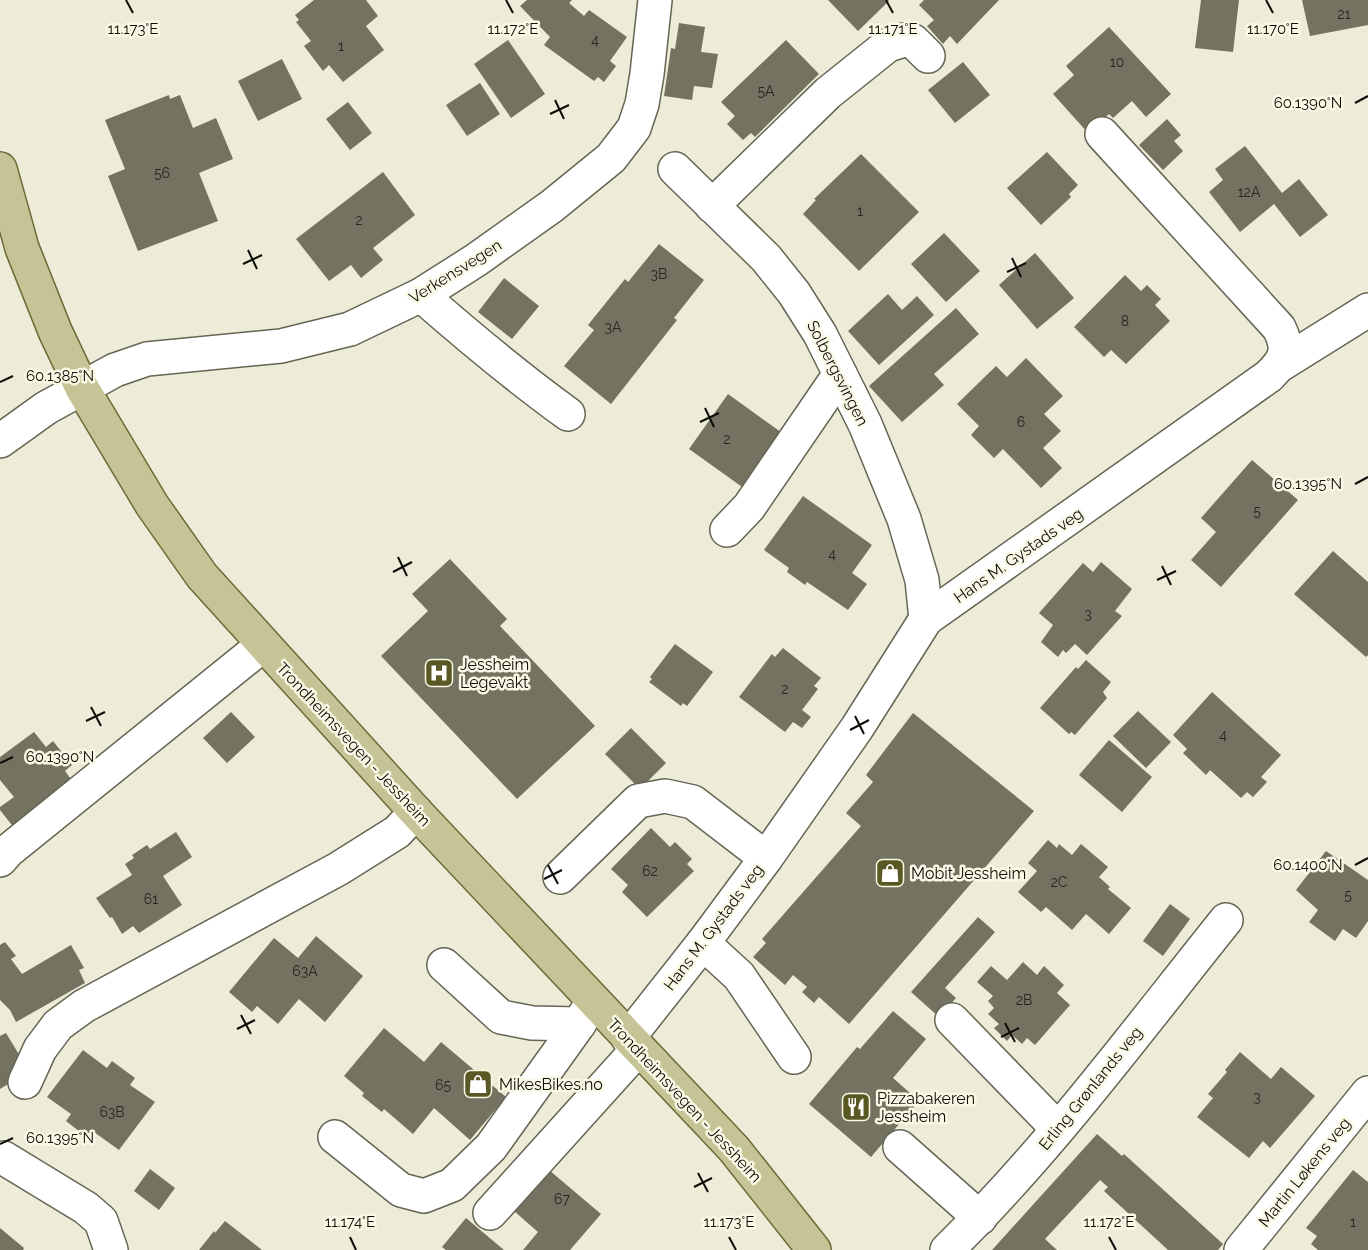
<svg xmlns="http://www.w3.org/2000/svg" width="1368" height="1250" viewBox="0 0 1368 1250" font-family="Raleway,sans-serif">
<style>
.building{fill:#747362}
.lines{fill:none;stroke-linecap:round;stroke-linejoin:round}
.minor-casing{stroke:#656554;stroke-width:36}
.major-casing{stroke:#6d6a37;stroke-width:36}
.minor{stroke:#fff;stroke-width:33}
.major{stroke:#c6c497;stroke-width:33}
.ticks{fill:none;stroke:#0d0d07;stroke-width:2}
.labels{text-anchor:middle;stroke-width:5;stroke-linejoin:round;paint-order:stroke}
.number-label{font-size:14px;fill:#27261e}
.street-label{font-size:16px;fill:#0d0d07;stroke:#f9f9e5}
.poi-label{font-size:16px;fill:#0d0d07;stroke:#f9f9e5;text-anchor:start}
.ticks-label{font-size:15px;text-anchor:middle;fill:#0d0d07;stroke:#f9f9e5;stroke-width:5;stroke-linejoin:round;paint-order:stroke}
</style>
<rect width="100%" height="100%" fill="#ececd8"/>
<g class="building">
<path d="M314 0H366L378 16 366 26 384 50 343 82 329 65 323 71 304 46 311 41 296 22 299 20 295 15Z"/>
<path d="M527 0H572L569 3 584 16 589 10 627 37 610 61 616 66 604 82 598 77 594 81 544 45 550 37 520 6Z"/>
<path d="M828 0H888L889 1 858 31Z"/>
<path d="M924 0H999L957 44 950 36 943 44 927 26 934 20 919 5Z"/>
<path d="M1201 0H1239L1233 52 1195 48Z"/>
<path d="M1302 0H1368V25L1310 36Z"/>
<path d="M679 23 705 27 701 52 718 54 712 88 694 86 692 100 664 96 671 48 675 49Z"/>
<path d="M1109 27 1171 94 1146 117 1132 101 1113 118 1109 114 1088 133 1053 94 1074 75 1066 66Z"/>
<path d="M508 40 545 94 511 118 474 64Z"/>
<path d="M786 40 819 74 755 137 751 133 743 140 727 124 735 116 721 102Z"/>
<path d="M282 59 302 99 258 121 238 81Z"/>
<path d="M963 62 990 95 955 123 928 90Z"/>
<path d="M480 83 500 114 467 136 446 105Z"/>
<path d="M169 95 170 99 180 95 193 128 216 118 233 159 199 173 218 221 138 251 108 176 125 169 105 120Z"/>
<path d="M348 102 372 133 350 150 326 119Z"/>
<path d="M1167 119 1181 135 1174 141 1183 151 1163 170 1139 145Z"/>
<path d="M1245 146 1282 193 1299 179 1328 215 1300 237 1274 204 1240 232 1209 192 1223 180 1215 169Z"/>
<path d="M1047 152 1078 185 1069 194 1071 197 1041 225 1007 188Z"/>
<path d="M861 154 919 212 859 271 803 214 816 200 814 199Z"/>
<path d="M383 172 415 215 373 248 383 260 361 278 351 265 329 281 296 239Z"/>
<path d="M944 233 980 271 946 302 911 264Z"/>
<path d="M659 244 704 280 674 318 677 320 611 404 564 366 594 330 588 325 625 279 628 282Z"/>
<path d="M1035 253 1074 298 1037 329 999 285Z"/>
<path d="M1125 275 1141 291 1147 285 1161 299 1155 305 1170 321 1126 364 1111 350 1104 357 1074 327Z"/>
<path d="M504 278 539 306 512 339 478 312Z"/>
<path d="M888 294 902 310 917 296 934 315 879 365 848 331Z"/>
<path d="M956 308 979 334 934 374 944 385 902 422 869 386Z"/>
<path d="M1026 358 1063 396 1044 414 1061 431 1043 448 1062 468 1041 488 1003 449 994 458 971 435 979 426 957 404 996 366 1007 377Z"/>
<path d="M728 394 785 435 745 489 689 449Z"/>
<path d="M1252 460 1298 500 1221 587 1191 560 1216 532 1201 518Z"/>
<path d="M803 496 872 545 852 573 867 584 848 610 807 582 805 585 787 572 789 568 764 550Z"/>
<path d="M1333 551 1368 582V655L1366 657 1294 594Z"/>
<path d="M450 559 507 619 500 626 595 726 517 799 381 656 428 611 412 594Z"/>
<path d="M1101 562 1132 589 1115 611 1122 616 1087 655 1075 644 1066 653 1063 650 1058 657 1041 642 1053 625 1039 613 1083 563 1093 572Z"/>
<path d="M675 644 713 672 687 706 683 703 681 706 649 682 652 679 650 677Z"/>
<path d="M783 648 821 678 814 686 818 689 802 710 811 717 802 728 793 722 785 732 739 697 772 654 775 657Z"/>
<path d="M1086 660 1111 682 1103 692 1107 698 1075 735 1071 732 1069 734 1040 708 1076 667 1078 669Z"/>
<path d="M1212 692 1281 755 1261 777 1267 782 1253 797 1247 792 1241 798 1210 770 1206 775 1183 753 1187 749 1173 735Z"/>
<path d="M1138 711 1171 742 1146 768 1113 736Z"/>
<path d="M231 712 255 737 227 763 203 738Z"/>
<path d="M913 713 1034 811 849 1024 819 997 814 1003 802 992 807 987 793 975 785 985 753 957 766 943 762 939 861 826 846 813 873 782 866 775Z"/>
<path d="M631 728 666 763 640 789 605 754Z"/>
<path d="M34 732 46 747 53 741 72 765 65 771 76 786 15 829 0 810V807L14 797 0 780V757Z"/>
<path d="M1109 740 1152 777 1122 812 1079 775Z"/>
<path d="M651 828 670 847 675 842 692 859 687 864 694 871 647 917 622 892 628 885 611 869Z"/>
<path d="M176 832 192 857 163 876 182 905 139 933 133 926 122 934 112 917 110 918 96 898 132 875 125 864 134 858 132 855 147 845 150 849Z"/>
<path d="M1048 840 1057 848 1059 844 1072 855 1081 844 1108 867 1099 877 1110 887 1108 889 1131 908 1109 934 1086 914 1072 930 1046 907 1041 912 1018 892 1037 871 1028 863Z"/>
<path d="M1326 851 1368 880V921L1356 938 1343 929 1335 941 1309 922 1318 910 1296 890Z"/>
<path d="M1170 904 1190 919 1163 956 1143 941Z"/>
<path d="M978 917 995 932 945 988 956 998 939 1017 911 992Z"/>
<path d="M316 936 363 976 325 1022 299 999 278 1024 257 1006 252 1012 229 992 274 938 298 958Z"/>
<path d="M5 942 16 956 11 959 22 974 71 945 84 968 79 970 85 983 16 1022 10 1010 0 1000V945Z"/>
<path d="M1023 962 1037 975 1044 966 1064 985 1057 993 1070 1005 1035 1045 1027 1038 1022 1044 1012 1035 1007 1041 994 1028 999 1024 988 1014 994 1008 988 1001 993 996 977 982 991 966 1007 980Z"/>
<path d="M893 1011 926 1039 893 1078 919 1101 871 1157 809 1104 857 1047 860 1049Z"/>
<path d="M384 1028 424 1062 441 1042 506 1097 470 1140 434 1108 413 1134 384 1109 382 1112 362 1096 364 1093 344 1076Z"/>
<path d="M6 1033 29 1071 0 1089V1036Z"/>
<path d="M83 1050 107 1068 112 1061 135 1078 130 1085 155 1102 119 1150 94 1132 89 1139 66 1121 71 1114 47 1097Z"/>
<path d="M1240 1052 1271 1079 1281 1067 1315 1096 1270 1148 1263 1141 1249 1158 1197 1117 1213 1098 1208 1094 1227 1072 1225 1070Z"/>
<path d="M1097 1134 1122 1156 1124 1154 1223 1244 1218 1250H1168L1104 1191 1108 1187 1100 1180 1045 1239 1057 1250H992Z"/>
<path d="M150 1169 175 1188 159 1210 134 1191Z"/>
<path d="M549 1170 601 1214 570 1250H523L538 1232 514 1211Z"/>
<path d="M1353 1170 1368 1182V1250H1318L1311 1244 1317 1236 1306 1228Z"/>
<path d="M466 1218 504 1250H446L442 1247Z"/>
<path d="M225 1221 262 1250H199L214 1231 215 1233Z"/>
<path d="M0 1228 24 1248 23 1250H0Z"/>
</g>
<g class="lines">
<g class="minor-casing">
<g id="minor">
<path d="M675 169 766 258 794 293 820 334 865 424 904 519 922 580 926 619"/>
<path d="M712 206 828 93 888 45 904 40 913 41 928 56"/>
<path d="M421 295C469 337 517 377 568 414"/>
<path d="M1280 365 1368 310"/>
<path d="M0 441 46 408 115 370 147 359 281 346 350 329 421 295 476 260 552 206 611 158 634 128 642 104 647 74 655 0"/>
<path d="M727 530 749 507 840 374"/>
<path d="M0 860 8 851 263 645"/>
<path d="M560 877 638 801 665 796 693 802 766 858"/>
<path d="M703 943 739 976 794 1057"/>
<path d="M444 965 501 1017 532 1023 579 1024"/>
<path d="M952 1020 1058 1129"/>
<path d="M628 1038 703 943 766 858 857 728 926 619 1269 376C1286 359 1290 350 1279 328L1102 134"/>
<path d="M25 1082 40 1049 58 1025 84 1006 338 869 397 832 416 812"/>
<path d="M335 1137 401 1190 424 1196 452 1185 491 1147 579 1024 593 1001"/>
<path d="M900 1147 980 1218"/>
<path d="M4 1158 86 1208 101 1221 111 1250"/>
<path d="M490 1213 638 1049"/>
<path d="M947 1250C1050 1149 1136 1032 1226 920"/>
<path d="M1241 1250 1368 1093"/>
</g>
</g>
<g class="major-casing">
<path id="major" d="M0 169 22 248 55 331 82 388 152 505 202 576 416 812 734 1149 814 1250"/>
</g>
<use href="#minor" class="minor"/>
<use href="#major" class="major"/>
</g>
<path class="ticks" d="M126 0 133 13M506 0 513 13M886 0 893 13M1266 0 1273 13M555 100 564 119M1355 103 1368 96M550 114 569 105M248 250 257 269M1012 258 1021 277M243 264 262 255M1007 272 1026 263M0 382 13 376M705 408 714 427M700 422 719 413M1355 484 1368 477M398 557 407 576M1162 566 1171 585M393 572 412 562M1157 580 1176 571M91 707 101 726M855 716 864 734M86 721 105 712M850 730 869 720M0 763 13 757M548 865 558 884M1355 865 1368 858M544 879 562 870M241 1015 251 1034M1005 1023 1015 1042M237 1029 255 1020M1001 1037 1019 1028M0 1144 13 1138M698 1173 708 1192M694 1187 712 1178M350 1237 356 1250M729 1237 736 1250M1109 1237 1116 1250"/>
<defs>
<g id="hospital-square" transform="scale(1.5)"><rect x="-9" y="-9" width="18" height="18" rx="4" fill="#5a5824" stroke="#f9f9e5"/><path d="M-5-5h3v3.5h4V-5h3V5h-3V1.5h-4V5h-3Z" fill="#fff"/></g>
<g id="shop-square" transform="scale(1.5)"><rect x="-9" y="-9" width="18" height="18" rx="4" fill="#5a5824" stroke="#f9f9e5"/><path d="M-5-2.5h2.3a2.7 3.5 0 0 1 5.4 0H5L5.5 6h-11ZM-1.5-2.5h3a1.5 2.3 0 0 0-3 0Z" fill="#fff"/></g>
<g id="restaurant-square" transform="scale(1.5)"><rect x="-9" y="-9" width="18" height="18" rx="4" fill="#5a5824" stroke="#f9f9e5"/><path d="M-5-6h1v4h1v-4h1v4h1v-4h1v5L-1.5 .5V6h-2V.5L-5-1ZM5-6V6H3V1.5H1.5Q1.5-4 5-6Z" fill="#fff"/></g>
</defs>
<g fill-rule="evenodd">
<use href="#hospital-square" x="439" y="673"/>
<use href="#shop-square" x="890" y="873"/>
<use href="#shop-square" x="478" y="1084"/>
<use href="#restaurant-square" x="856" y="1107"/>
</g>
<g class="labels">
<g class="number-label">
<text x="1344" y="19">21</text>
<text x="595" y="45">4</text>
<text x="341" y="51">1</text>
<text x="1117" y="67">10</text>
<text x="766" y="96">5A</text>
<text x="162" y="178">56</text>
<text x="1249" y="197">12A</text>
<text x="860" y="216">1</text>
<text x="359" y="225">2</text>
<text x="659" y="279">3B</text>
<text x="1125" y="326">8</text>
<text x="613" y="332">3A</text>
<text x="1021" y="427">6</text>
<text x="727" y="444">2</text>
<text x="1257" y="516">5</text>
<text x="832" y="559">4</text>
<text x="1088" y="619">3</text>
<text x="785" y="694">2</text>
<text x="1223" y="740">4</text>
<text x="650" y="876">62</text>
<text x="1059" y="887">2C</text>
<text x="1348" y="900">5</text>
<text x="151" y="904">61</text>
<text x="305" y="976">63A</text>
<text x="1024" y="1005">2B</text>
<text x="443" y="1090">65</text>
<text x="1257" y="1102">3</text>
<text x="112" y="1117">63B</text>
<text x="562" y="1204">67</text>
<text x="1353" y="1227">1</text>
</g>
<g class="street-label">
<text transform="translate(455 271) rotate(-32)" y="6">Verkensvegen</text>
<text transform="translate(838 373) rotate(63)" y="6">Solbergsvingen</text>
<text transform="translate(1018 555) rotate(-35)" y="6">Hans M. Gystads veg</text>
<text transform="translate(354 744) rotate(47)" y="6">Trondheimsvegen - Jessheim</text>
<text transform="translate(713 927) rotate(-53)" y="6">Hans M. Gystads veg</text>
<text transform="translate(1090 1088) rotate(-51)" y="6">Erling Grønlands veg</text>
<text transform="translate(685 1100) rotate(47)" y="6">Trondheimsvegen - Jessheim</text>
<text transform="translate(1304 1172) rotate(-51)" y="6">Martin Løkens veg</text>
</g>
<g class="poi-label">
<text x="460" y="670">Jessheim<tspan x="460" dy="18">Legevakt</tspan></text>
<text x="911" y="879">Mobit Jessheim</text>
<text x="499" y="1090">MikesBikes.no</text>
<text x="877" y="1104">Pizzabakeren<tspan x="877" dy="18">Jessheim</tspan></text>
</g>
</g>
<g class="ticks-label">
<text x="133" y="34">11.173°E</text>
<text x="513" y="34">11.172°E</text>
<text x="893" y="34">11.171°E</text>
<text x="1273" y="34">11.170°E</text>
<text x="1308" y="108">60.1390°N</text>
<text x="60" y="381">60.1385°N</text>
<text x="1308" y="489">60.1395°N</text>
<text x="60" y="762">60.1390°N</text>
<text x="1308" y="870">60.1400°N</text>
<text x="60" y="1143">60.1395°N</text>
<text x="350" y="1227">11.174°E</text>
<text x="729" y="1227">11.173°E</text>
<text x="1109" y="1227">11.172°E</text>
</g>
</svg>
